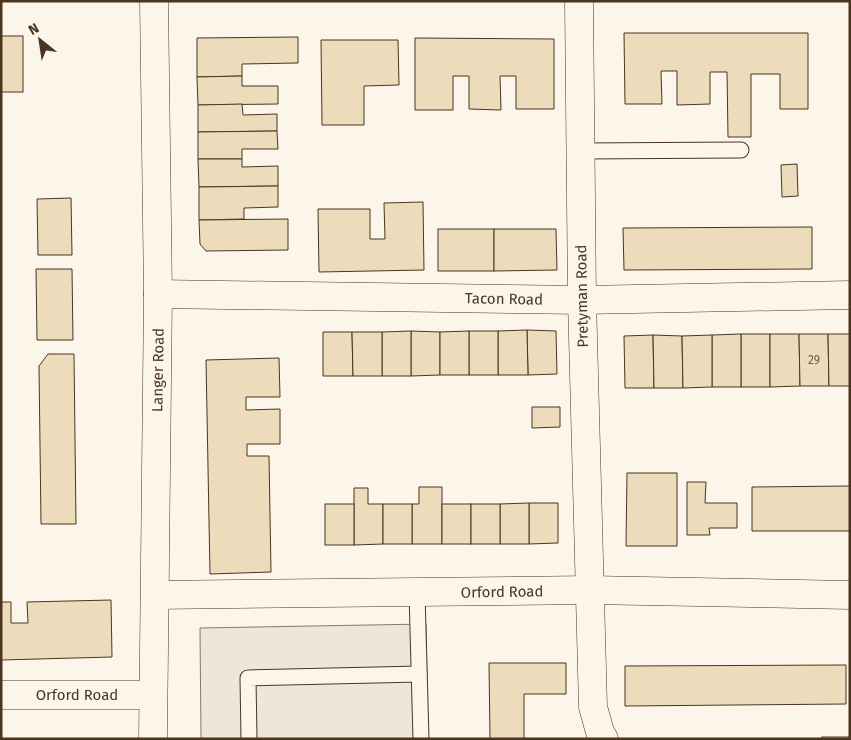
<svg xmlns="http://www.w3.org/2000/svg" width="851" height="740" viewBox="0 0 851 740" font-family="'Fira Sans',sans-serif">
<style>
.parking{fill:#ede7d9;stroke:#887966}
.building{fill:#ecdcbc;stroke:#4a3520}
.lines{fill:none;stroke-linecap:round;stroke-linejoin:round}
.lane-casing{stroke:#4a3520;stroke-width:17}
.street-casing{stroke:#4a3520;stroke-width:29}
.primary-casing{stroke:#4a3520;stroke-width:29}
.lane{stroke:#fbf6e9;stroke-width:15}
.street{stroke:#fbf6e9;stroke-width:28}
.primary{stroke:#fbf6e9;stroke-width:28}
.labels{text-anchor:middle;stroke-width:4;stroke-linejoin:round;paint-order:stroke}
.number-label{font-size:12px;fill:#725f47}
.street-label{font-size:15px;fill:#4a3520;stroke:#fbf6e9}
</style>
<rect width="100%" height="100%" fill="#fbf6e9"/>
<path class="parking" d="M426 624 428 739H201L200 628Z"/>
<g class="building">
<path d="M624 33H808V109H780V74H751V137H728L727 72H710V104L677 105V71H661L662 104H625Z"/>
<rect x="1" y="36" width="22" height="56"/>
<path d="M298 37V63L242 64V76L197 77V38Z"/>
<path d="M415 38 554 39V109H516V76H500L501 110 469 109V76H453V110H415Z"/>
<path d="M321 40H398L399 85 364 86V125H322Z"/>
<path d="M242 76V86H278V104L198 105 197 77Z"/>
<path d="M242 104 243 115 277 114V131L198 132V105Z"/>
<path d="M277 131 278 149H242V159H198V132Z"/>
<path d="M198 159H242V167L278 166V186L199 187Z"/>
<path d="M797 164 798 196 782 197 781 165Z"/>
<path d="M278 186V207L244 208V219L199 220V187Z"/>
<path d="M71 198 72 255H38L37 199Z"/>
<path d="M423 202 424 270 319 272 318 209H370V239H385L384 203Z"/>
<path d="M288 219V250L206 251 200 244 199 220Z"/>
<path d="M812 227V269L624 270 623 228Z"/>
<rect x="438" y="229" width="56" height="42"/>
<path d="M494 229H556L557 270 494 271Z"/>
<path d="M36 269H72L73 340H37Z"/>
<path d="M527 330 556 331 557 374 528 375Z"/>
<path d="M527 330 528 375H498V331Z"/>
<path d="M411 331 440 332V375L411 376Z"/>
<path d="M411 331V376H382V332Z"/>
<rect x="469" y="331" width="29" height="44"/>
<path d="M469 331V375H440V332Z"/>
<path d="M323 332H352L353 376H323Z"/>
<path d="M352 332H382V376H353Z"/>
<rect x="741" y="334" width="29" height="53"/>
<path d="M741 334V387H712V335Z"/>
<path d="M770 334H799L800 386 770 387Z"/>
<path d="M799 334H828L829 386H800Z"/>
<path d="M828 334H850V386H829Z"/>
<path d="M653 335 654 388H625L624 336Z"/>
<path d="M653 335 682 336 683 388H654Z"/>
<path d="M712 335V387L683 388 682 336Z"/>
<path d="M48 354H74L76 524H41L39 366Z"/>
<path d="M279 358 280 397H246V410L280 409V444H247V456H269L271 572 210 574 206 360Z"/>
<path d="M532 407H560V427L532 428Z"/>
<path d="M627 473H677V546H626Z"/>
<path d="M687 482H706L705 503H737V528H709L710 535H687Z"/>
<path d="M850 486V531H752V487Z"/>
<path d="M419 487H442V544H412V504H419Z"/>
<path d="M354 488H368V504H383V544L354 545Z"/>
<path d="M529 503H558V543L529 544Z"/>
<path d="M529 503V544H500V504Z"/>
<rect x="325" y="504" width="29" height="41"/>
<rect x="383" y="504" width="29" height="40"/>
<rect x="442" y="504" width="29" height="40"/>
<rect x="471" y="504" width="29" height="40"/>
<path d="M111 600 112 657 1 660V602H11V623H28L27 602Z"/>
<path d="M489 663H566V694H524V739H490Z"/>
<path d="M846 665V704L625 706V666Z"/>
<rect x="822" y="737" width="27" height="2"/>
</g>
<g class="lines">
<g class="lane-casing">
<g id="lane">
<path d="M580 151 741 150"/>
<path d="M417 593 421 739"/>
<path d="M249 739 248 678 419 674"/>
</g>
</g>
<g class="street-casing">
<g id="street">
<path d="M579 1 582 300 593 707 600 732 604 739"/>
<path d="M158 294 582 300 850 295"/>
<path d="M155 595 589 590 850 595"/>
<path d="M1 695H153"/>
</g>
</g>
<g class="primary-casing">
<path id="primary" d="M153 739 158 294 154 1"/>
</g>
<use href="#lane" class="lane"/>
<use href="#street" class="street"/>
<use href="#primary" class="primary"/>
</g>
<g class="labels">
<g class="number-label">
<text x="814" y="364">29</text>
</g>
<g class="street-label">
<text transform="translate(582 296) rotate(-91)" y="5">Pretyman Road</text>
<text transform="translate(504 299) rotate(1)" y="5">Tacon Road</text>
<text transform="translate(158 370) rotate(-89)" y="5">Langer Road</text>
<text transform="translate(502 592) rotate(-1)" y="5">Orford Road</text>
<text x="77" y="700">Orford Road</text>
</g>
</g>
<rect width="851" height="740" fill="none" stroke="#4a3520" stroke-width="5"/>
<g transform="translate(40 40) rotate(330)" stroke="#fbf6e9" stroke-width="4" paint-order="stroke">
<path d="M0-4L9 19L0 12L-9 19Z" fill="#4a3520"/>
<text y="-8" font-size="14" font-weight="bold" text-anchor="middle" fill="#4a3520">N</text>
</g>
</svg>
